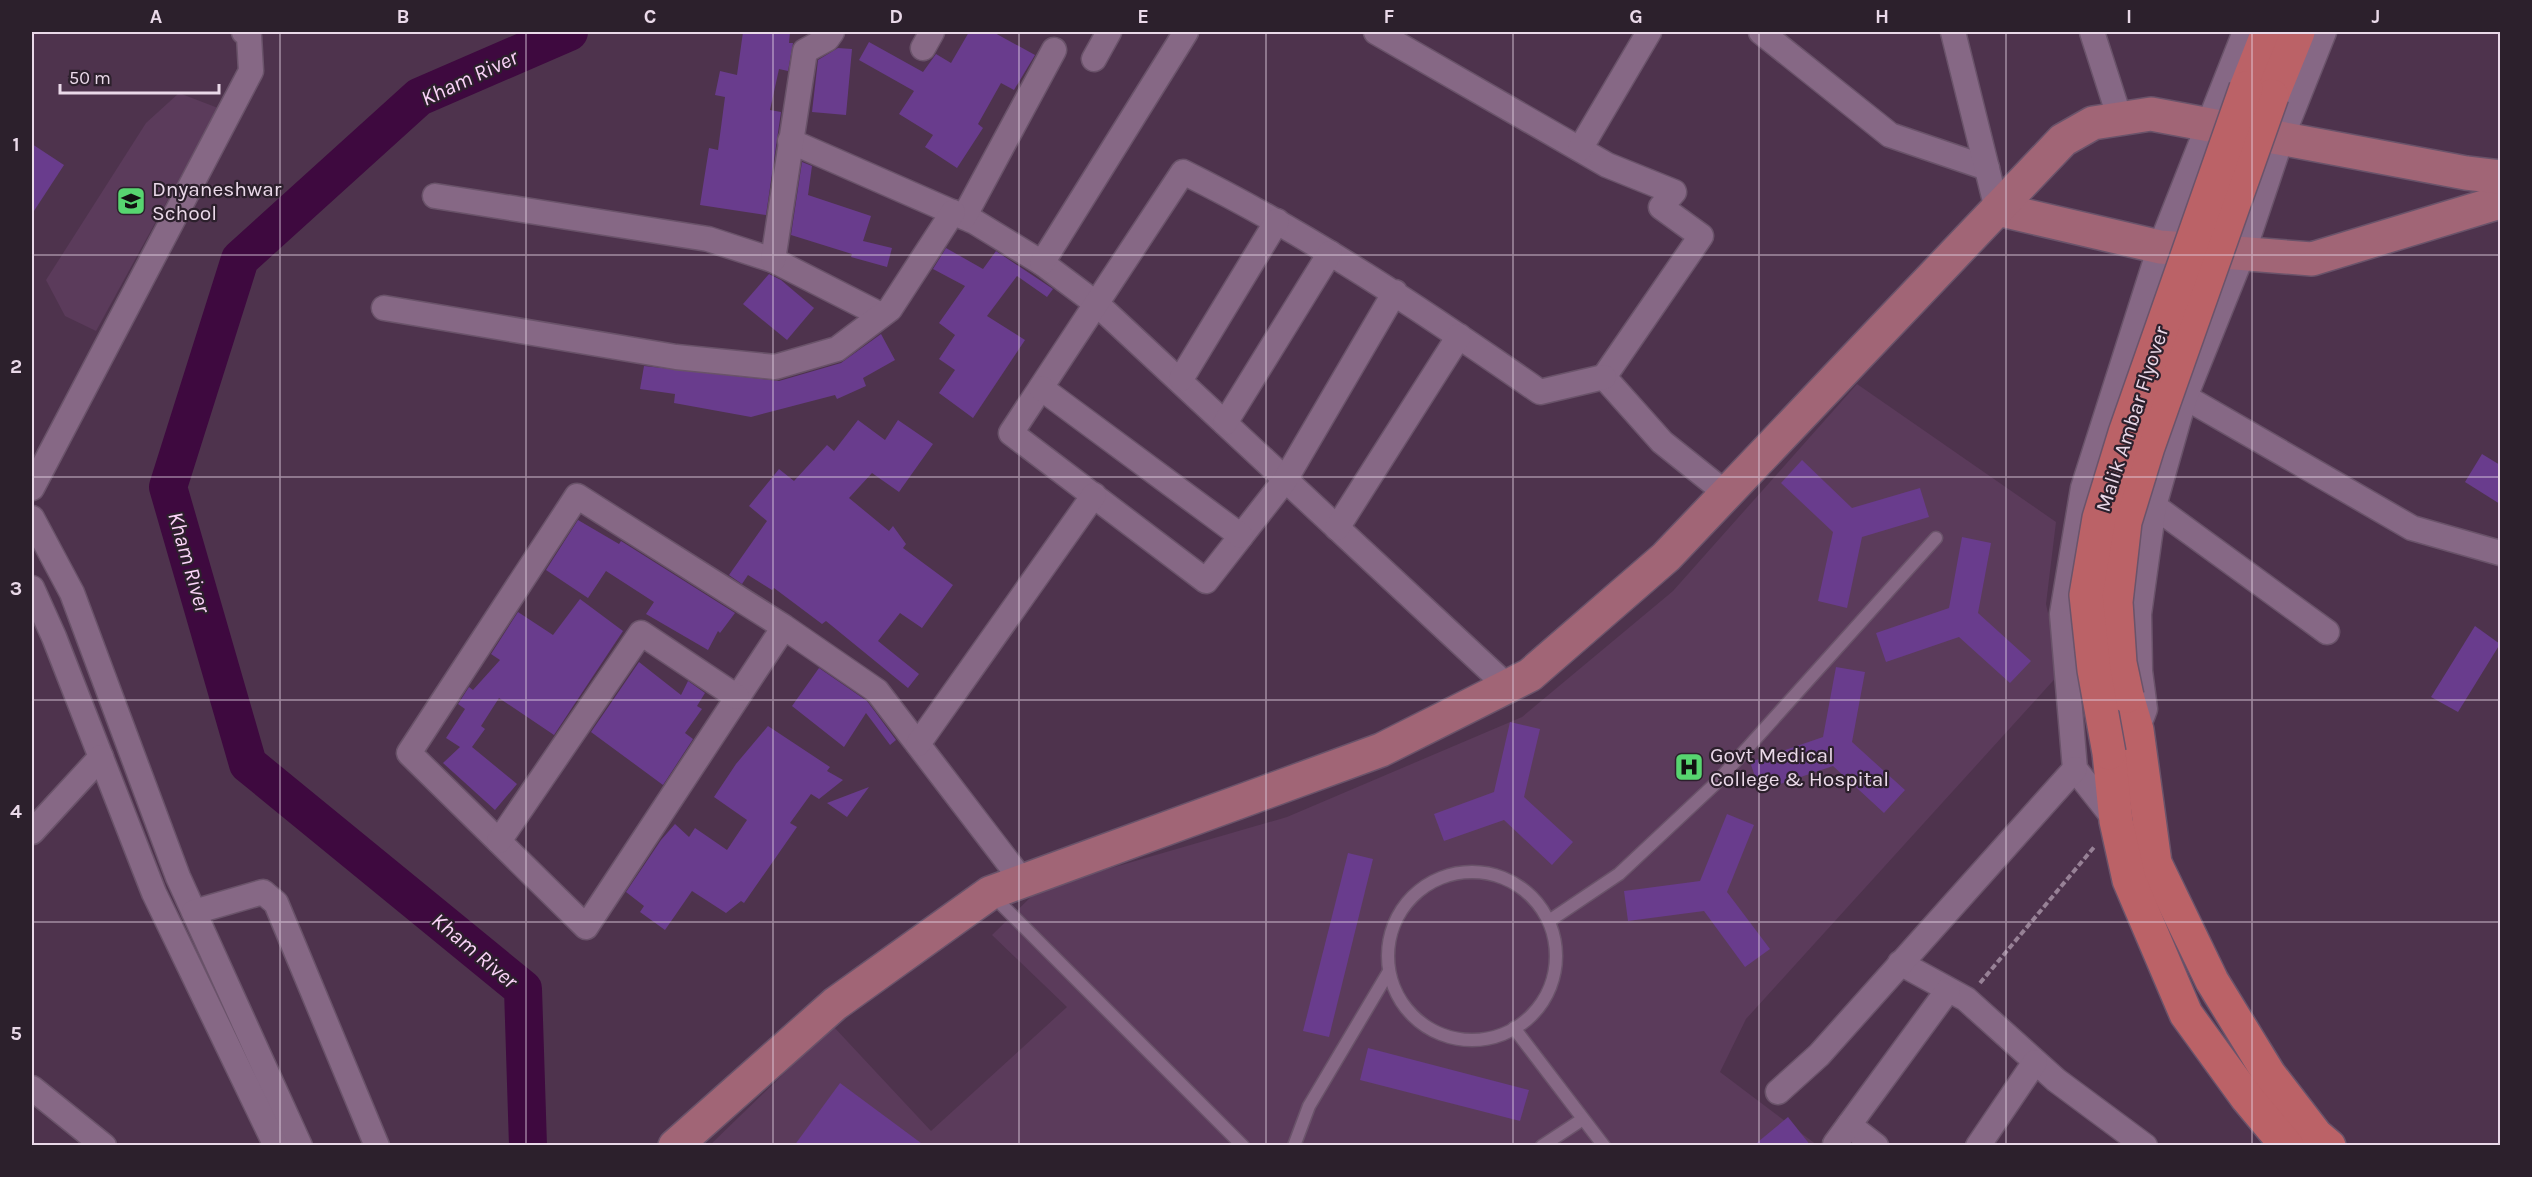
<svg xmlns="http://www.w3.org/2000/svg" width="2532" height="1177" viewBox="0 0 2532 1177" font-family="Karla,sans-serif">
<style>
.built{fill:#5b3b5b}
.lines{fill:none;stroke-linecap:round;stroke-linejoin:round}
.river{stroke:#3e093f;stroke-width:38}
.building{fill:#693c8d}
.lane-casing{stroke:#6a536a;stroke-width:15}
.street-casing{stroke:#6a536a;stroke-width:27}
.secondary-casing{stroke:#6a536a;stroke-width:36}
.primary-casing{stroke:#6a536a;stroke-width:36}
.path{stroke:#978196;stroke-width:4;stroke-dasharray:6 3;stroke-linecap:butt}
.lane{stroke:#866885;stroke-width:12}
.street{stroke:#866885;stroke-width:24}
.secondary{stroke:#a16576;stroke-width:33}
.primary{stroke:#bb6267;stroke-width:33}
.primary-bridge-casing{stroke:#6a536a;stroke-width:36;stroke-linecap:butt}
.primary-bridge{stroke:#bb6267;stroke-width:33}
.grid{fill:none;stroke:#ead9e9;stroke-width:1.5;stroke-opacity:0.55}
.labels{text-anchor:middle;stroke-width:4.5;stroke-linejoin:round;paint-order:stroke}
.poi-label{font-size:21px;fill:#ead9e9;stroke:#2c202c;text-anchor:start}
.street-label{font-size:21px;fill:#ead9e9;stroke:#2c202c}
.water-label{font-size:22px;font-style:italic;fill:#fbd4f9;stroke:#2c202c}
.neatline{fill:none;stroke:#ead9e9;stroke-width:2}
.grid-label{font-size:20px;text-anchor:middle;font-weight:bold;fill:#ead9e9}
</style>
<rect width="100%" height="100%" fill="#4e334d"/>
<g class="built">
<path d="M179 93 218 108 96 331 65 316 46 280 146 123Z"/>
<path d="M1857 384 2056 522 2046 604 2061 672 1746 1019 1720 1072 1817 1145 709 1146 833 1026 931 1131 1067 1007 992 935 1039 889 1287 817 1522 717 1673 591Z"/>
</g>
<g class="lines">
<path class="river" d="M528 1146 523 989 248 764 168 487 240 259 419 97 569 32"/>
</g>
<g class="building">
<path d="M743 32H790L789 43H793L788 71 779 69 770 110 781 112 766 215 700 205 709 148 718 150 725 97 715 95 720 71 737 75Z"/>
<path d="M969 32H993L1035 55 1014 90 1001 83 978 124 983 128 957 168 925 147 933 135 899 114 914 91 859 60 869 42 923 72 936 54 951 63Z"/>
<path d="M838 48 852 49 846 115 812 112 818 60Z"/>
<path d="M32 144 64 165 32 214Z"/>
<path d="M802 162 812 166 808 195 871 216 863 241 892 248 887 267 851 257 852 254 791 235Z"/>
<path d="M946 248 983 269 996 251 1053 289 1047 297 1017 276 987 316 1025 340 973 418 939 393 955 370 939 359 955 335 939 323 965 286 933 269Z"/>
<path d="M769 274 781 280 814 308 787 340 743 304Z"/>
<path d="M881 334 895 360 863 378 866 386 837 399 835 395 751 417 674 403 675 394 640 389 644 366 779 381 841 363Z"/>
<path d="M858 420 885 440 898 420 933 444 899 492 872 473 849 498 889 531 893 526 906 544 903 548 953 585 922 628 900 613 878 641 919 674 908 688 826 621 822 624 774 588 772 590 748 575 742 584 729 575 767 521 749 506 779 469 794 481 827 445 834 451Z"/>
<path d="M2482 454 2500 465V504L2465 482Z"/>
<path d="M1802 460 1852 508 1920 488 1929 517 1862 537 1847 608 1818 601 1833 532 1781 483Z"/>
<path d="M578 520 619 544 621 541 735 613 720 633 718 631 708 650 646 614 654 602 606 571 588 598 546 570Z"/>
<path d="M1962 537 1991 543 1978 613 2031 661 2010 683 1959 637 1886 662 1876 633 1949 608Z"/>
<path d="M580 599 623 631 554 735 499 698 481 726 485 729 472 747 517 784 495 810 443 763 460 747 446 738 465 709 458 704 469 687 473 690 500 660 491 654 518 612 553 635Z"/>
<path d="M2475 626 2500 644 2458 712 2431 697Z"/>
<path d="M639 662 681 695 688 681 705 693 697 706 702 709 685 733 693 739 663 785 591 732Z"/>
<path d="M1836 667 1865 672 1852 742 1905 790 1884 813 1833 766 1760 791 1750 762 1823 737Z"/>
<path d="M819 668 867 701 896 740 890 745 866 713 844 747 792 706Z"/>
<path d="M1510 722 1540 729 1524 797 1573 842 1552 865 1504 820 1444 841 1434 814 1494 792Z"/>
<path d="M768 726 830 767 827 771 843 780 819 799 811 794 790 823 797 827 744 903 741 901 726 913 692 891 665 930 640 912 644 906 626 892 661 840 675 824 689 837 695 828 727 850 747 820 714 797 736 764Z"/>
<path d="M869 787 847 817 827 803Z"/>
<path d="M1727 814 1754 825 1727 892 1770 949 1745 967 1704 911 1628 921 1624 891 1700 881Z"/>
<path d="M1348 853 1373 859 1329 1037 1303 1031Z"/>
<path d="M1368 1048 1529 1090 1520 1121 1360 1080Z"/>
<path d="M840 1083 925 1146H794Z"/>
<path d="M1788 1117 1811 1146H1753Z"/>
</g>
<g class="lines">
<g class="lane-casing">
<g id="lane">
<circle cx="1472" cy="956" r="84"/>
<path d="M1002 905 1243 1146"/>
<path d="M1549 921 1619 874 1715 784 1936 538"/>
<path d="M1514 1028 1604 1146"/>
<path d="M1294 1146 1309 1106 1388 973"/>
<path d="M1542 1146 1583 1119"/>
</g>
</g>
<g class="street-casing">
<g id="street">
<path d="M1376 32 1607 165 1674 192 1661 207 1701 236 1604 377 1662 442 1727 494"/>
<path d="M1761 32 1890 135 1987 168"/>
<path d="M1953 32 1997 209"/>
<path d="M2092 32 2120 119"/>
<path d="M923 48 932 32"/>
<path d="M1094 59 1109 32"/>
<path d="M790 141 975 222 1042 263 1098 305 1508 687"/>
<path d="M1580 149 1649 32"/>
<path d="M435 196 708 239 773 260 881 315"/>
<path d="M964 217 1054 50"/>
<path d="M773 260 805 51 827 39 832 32"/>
<path d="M1042 263 1186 32"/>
<path d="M1395 292 1285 480 1206 581 1011 433 1183 172C1309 234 1425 312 1540 392L1604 377"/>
<path d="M384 308 676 357 775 367 837 349 890 309 953 212"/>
<path d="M1181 379 1277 221"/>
<path d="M1041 388 1241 536"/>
<path d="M2185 397 2412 528 2500 553"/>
<path d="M1225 423 1330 253"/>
<path d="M32 488 251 71 249 36 244 32"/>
<path d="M2154 506 2327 632"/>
<path d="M32 518 72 593 178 877 300 1146"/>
<path d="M1337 528 1459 336"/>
<path d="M32 588 54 637 154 893 276 1146"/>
<path d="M784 627 586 927 409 753 577 496 784 627 877 691 1021 879"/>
<path d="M2142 717 2145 709 2140 671 2139 614 2154 506 2185 397 2243 253 2282 137 2324 32"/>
<path d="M918 744 1094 495"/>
<path d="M2116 821 2075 769 2062 614 2083 488 2160 247 2245 32"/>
<path d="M32 832 101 757"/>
<path d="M499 841 641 633 737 697"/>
<path d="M194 912 263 892 276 903 377 1146"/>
<path d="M1900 963 1966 999 2056 1080 2145 1146"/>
<path d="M32 1088 104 1146"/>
<path d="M1778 1092 1819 1055 2075 769"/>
<path d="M1849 1125 1876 1146"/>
<path d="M1835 1144 1948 990"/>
<path d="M1978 1146 2035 1062"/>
</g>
</g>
<g class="secondary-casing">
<g id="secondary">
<path d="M1997 209 2160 247 2312 259 2500 202"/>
<path d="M675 1146 835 1004 990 893 1381 750 1530 675 1666 557 2063 140 2093 123 2151 114 2466 173 2500 177"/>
</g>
</g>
<g class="primary-casing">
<g id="primary">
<path d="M2246 88 2268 32"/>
<path d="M2272 96 2298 32"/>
<path d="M2127 696 2137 730 2155 863 2212 981 2269 1074 2316 1135 2329 1146"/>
<path d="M2109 753 2116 821 2129 880 2186 1014 2247 1098 2287 1146"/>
</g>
</g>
<path class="path" d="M1980 983 2095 846"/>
<use href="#lane" class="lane"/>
<use href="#street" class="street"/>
<use href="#secondary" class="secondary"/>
<use href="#primary" class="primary"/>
<g class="primary-bridge-casing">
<g id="primary-bridge">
<path d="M2127 696 2120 663 2116 602 2125 522 2148 447 2272 96"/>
<path d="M2109 753 2094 670 2086 595 2099 518 2125 433 2246 88"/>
</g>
</g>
<use href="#primary-bridge" class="primary-bridge"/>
</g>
<path class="grid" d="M280 32V1146M526 32V1146M773 32V1146M1019 32V1146M1266 32V1146M1513 32V1146M1759 32V1146M2006 32V1146M2252 32V1146M32 255H2500M32 477H2500M32 700H2500M32 922H2500"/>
<defs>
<g id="school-square" transform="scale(1.5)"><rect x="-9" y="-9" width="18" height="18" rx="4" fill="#57d570" stroke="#2c202c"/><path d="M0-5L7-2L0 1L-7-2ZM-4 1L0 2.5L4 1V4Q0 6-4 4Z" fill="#111"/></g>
<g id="hospital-square" transform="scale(1.5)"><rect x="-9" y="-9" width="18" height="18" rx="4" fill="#57d570" stroke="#2c202c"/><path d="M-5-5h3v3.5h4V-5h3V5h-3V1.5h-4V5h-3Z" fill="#111"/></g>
</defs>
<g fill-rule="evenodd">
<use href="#school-square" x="131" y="201"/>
<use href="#hospital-square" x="1689" y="767"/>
</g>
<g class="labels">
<g class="poi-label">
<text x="152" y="196">Dnyaneshwar<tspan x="152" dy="24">School</tspan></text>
<text x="1710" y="762">Govt Medical<tspan x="1710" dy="24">College &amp; Hospital</tspan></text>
</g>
<g class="street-label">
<text transform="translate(2132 419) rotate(-72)" y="7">Malik Ambar Flyover</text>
</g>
<g class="water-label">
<text transform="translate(469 77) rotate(-25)" y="8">Kham River</text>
<text transform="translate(190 562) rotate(74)" y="8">Kham River</text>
<text transform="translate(475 950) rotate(40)" y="8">Kham River</text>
</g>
</g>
<rect width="2532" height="1177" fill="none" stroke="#2c202c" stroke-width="66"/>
<path d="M60 84v9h159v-9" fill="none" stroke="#ead9e9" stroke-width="3"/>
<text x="69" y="84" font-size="18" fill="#ead9e9" stroke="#2c202c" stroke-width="4.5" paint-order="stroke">50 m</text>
<rect x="33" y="33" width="2466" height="1111" class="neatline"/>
<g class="grid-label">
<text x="156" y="23">A</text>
<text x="403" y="23">B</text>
<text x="650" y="23">C</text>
<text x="896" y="23">D</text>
<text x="1143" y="23">E</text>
<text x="1389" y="23">F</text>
<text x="1636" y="23">G</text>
<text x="1882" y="23">H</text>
<text x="2129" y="23">I</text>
<text x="2376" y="23">J</text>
<text x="16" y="151">1</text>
<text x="16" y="373">2</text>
<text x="16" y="595">3</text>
<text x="16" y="818">4</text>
<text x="16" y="1040">5</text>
</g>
</svg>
